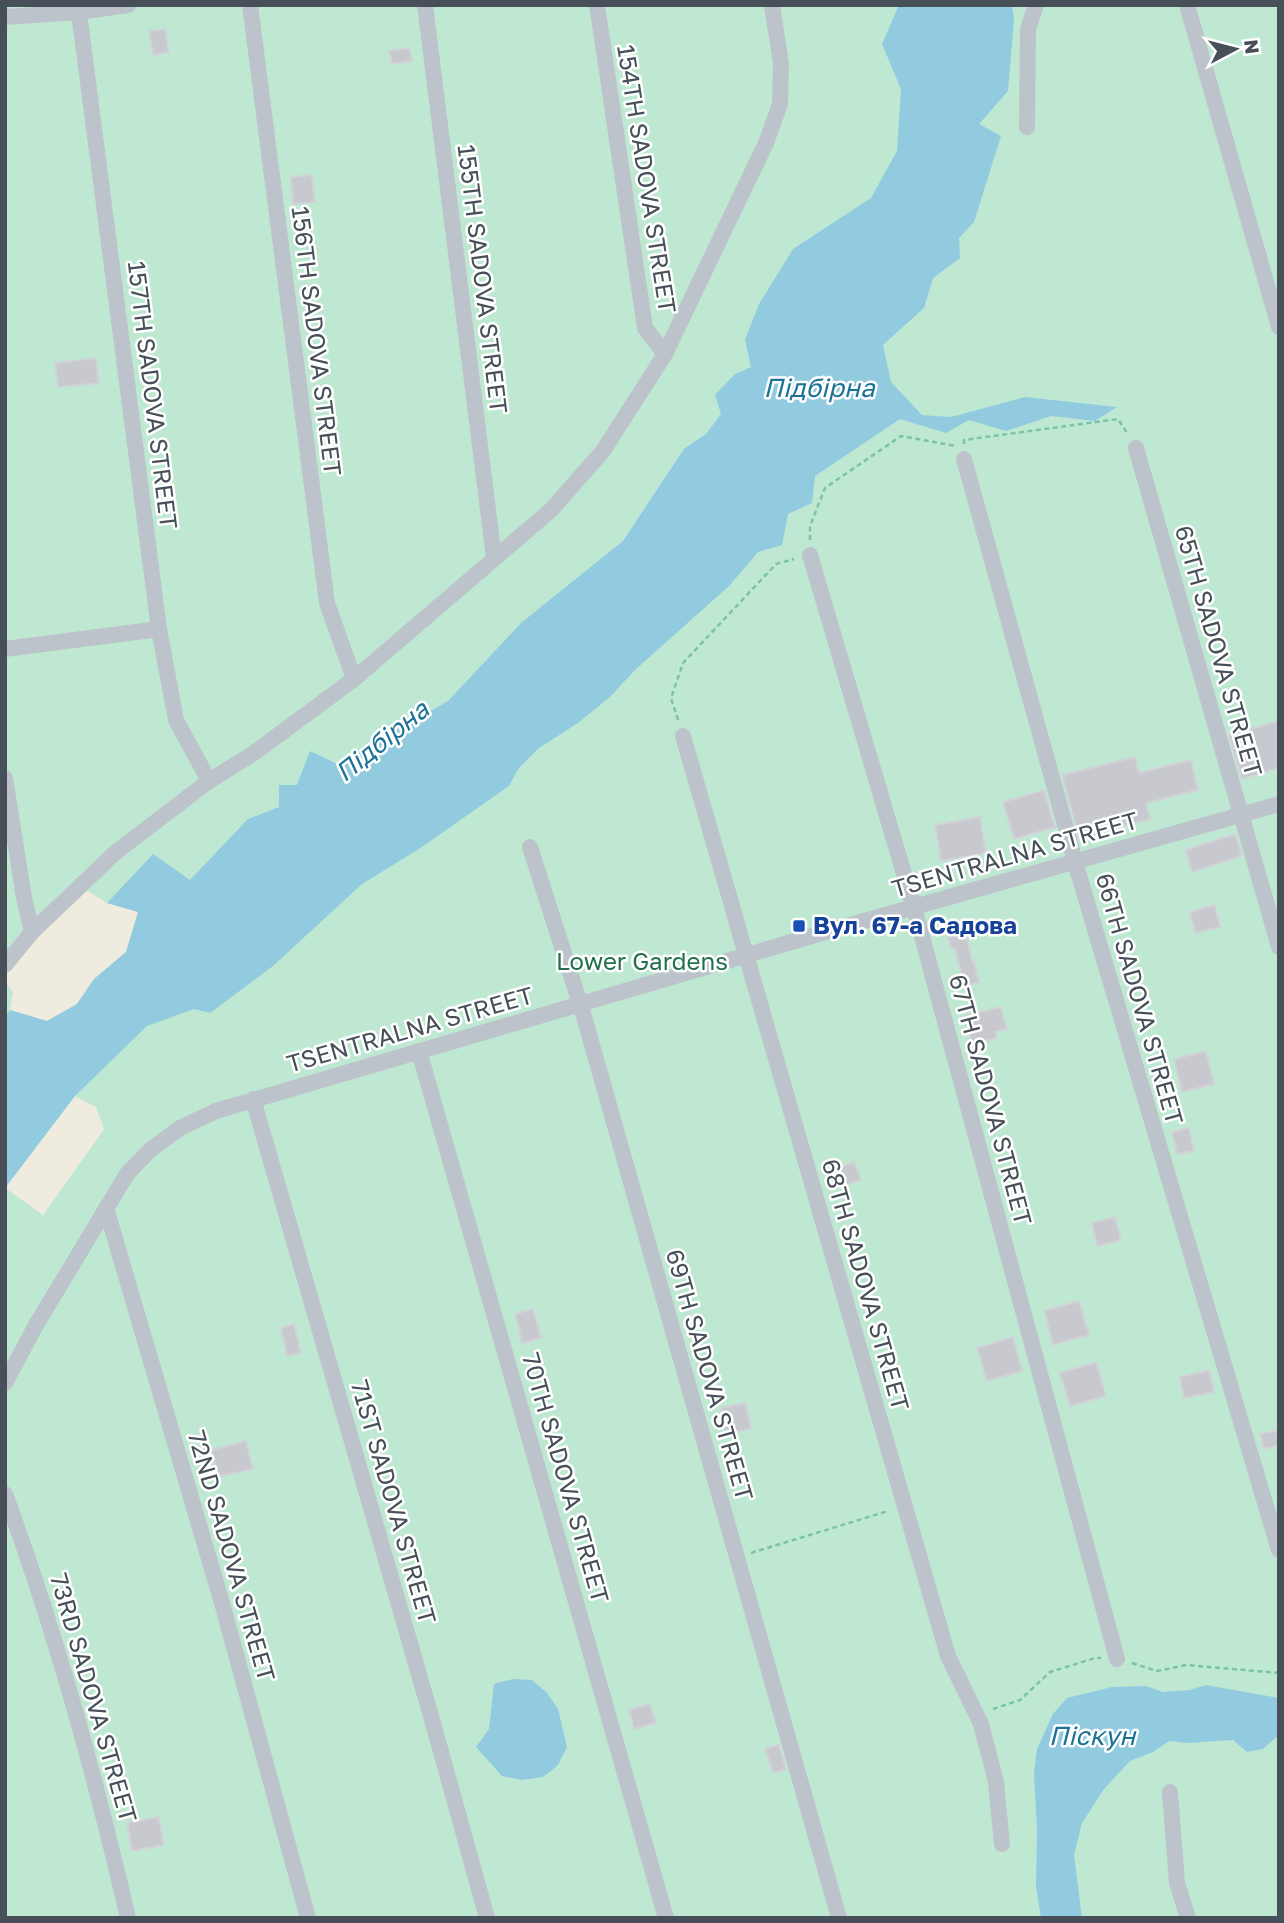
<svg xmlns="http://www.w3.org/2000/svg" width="1284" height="1923" viewBox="0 0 1284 1923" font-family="'Golos Text',sans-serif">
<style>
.green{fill:#bfe8d2}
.sand{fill:#efebdf}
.water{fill:#92cae0}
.building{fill:#c7c9cf;stroke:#d1d3d8;stroke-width:2}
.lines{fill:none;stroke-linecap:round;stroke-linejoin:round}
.path{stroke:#7cc2a4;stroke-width:2.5;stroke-dasharray:5 3.5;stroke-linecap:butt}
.minor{stroke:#bdc3ca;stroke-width:16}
.transit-dot{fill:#1a4fb4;stroke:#fff;stroke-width:2.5}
.labels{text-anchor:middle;stroke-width:5;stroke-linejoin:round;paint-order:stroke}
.street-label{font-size:24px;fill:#474f58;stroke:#fff}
.transit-label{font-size:24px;font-weight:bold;fill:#164399;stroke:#fff;text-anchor:start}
.park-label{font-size:24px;fill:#216f4e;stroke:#fff}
.water-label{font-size:26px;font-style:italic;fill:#1d7395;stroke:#fff}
</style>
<rect width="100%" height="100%" fill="#efeded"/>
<rect class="green" x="5" y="5" width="1274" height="1913"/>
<g class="sand">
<path d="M81 887 107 903 138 912 126 952 94 979 77 1004 47 1021 10 1010 13 992 5 981V965Z"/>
<path d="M75 1096 96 1107 104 1129 43 1215 5 1188Z"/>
</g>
<g class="water">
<path d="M899 5H1012L1014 19 1008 91 979 124 1001 136 974 222 959 238 960 258 933 278 924 308 883 345 891 382 922 415 951 417 1025 397 1117 407 1095 421 1051 416 1006 431 969 420 946 433 900 419 815 476 812 503 788 514 782 545 758 552 729 586 635 670 610 697 578 723 539 748 518 769 509 786 419 849 362 884 273 966 210 1013 194 1009 147 1026 75 1096 5 1188V1018L10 1010 47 1021 77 1004 94 979 126 952 138 912 107 903 153 854 190 880 248 819 279 807V785H297L310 751 337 764 448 701 521 623 623 541 684 449 706 434 721 414 715 395 735 374 751 367 745 340 759 304 793 249 871 198 897 151 901 89 882 44Z"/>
<path d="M513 1679 532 1680 547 1693 558 1709 567 1747 558 1765 543 1777 522 1780 502 1776 476 1747 489 1729 494 1684Z"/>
<path d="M1206 1685 1279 1698V1735L1263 1749 1247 1752 1233 1740 1188 1743 1169 1741 1153 1752 1130 1761 1104 1789 1082 1823 1074 1855 1082 1918H1041L1036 1886 1037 1829 1034 1773 1037 1749 1053 1714 1067 1698 1112 1687 1146 1686 1163 1692 1190 1690Z"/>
</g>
<g class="building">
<path d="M165 29 169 52 153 55 149 31Z"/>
<path d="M410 48 412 61 392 64 389 51Z"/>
<path d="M312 175 315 202 293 204 291 177Z"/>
<path d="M96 358 99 383 58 387 55 363Z"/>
<path d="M1279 721V768L1242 779 1229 735Z"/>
<path d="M1135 757 1139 773 1191 760 1198 790 1146 803 1150 819 1079 837 1062 775Z"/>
<path d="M1044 790 1055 827 1014 839 1003 802Z"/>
<path d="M980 817 986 853 941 861 935 825Z"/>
<path d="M1235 834 1242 856 1192 872 1186 850Z"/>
<path d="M1215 905 1220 927 1195 933 1190 912Z"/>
<path d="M965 928 972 962 974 961 979 982 964 986 955 948 951 949 947 932Z"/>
<path d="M1001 1007 1007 1029 995 1032 997 1038 972 1045 965 1016Z"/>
<path d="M1206 1051 1214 1084 1182 1092 1174 1059Z"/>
<path d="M1189 1128 1194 1151 1177 1154 1172 1132Z"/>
<path d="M854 1162 861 1180 843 1186 837 1168Z"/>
<path d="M1115 1217 1121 1240 1097 1246 1092 1223Z"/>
<path d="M1079 1301 1089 1335 1053 1345 1044 1311Z"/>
<path d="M533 1309 541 1338 522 1343 515 1314Z"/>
<path d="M294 1324 301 1353 287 1356 281 1328Z"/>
<path d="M1013 1337 1022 1371 987 1381 977 1348Z"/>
<path d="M1096 1362 1106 1396 1070 1406 1060 1373Z"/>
<path d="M1209 1370 1214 1392 1184 1398 1180 1377Z"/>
<path d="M746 1403 751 1429 726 1433 721 1408Z"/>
<path d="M1279 1430V1445L1264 1449 1260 1434Z"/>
<path d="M246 1441 253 1469 218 1477 211 1450Z"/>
<path d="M650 1704 656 1723 634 1729 629 1710Z"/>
<path d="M779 1745 786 1769 773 1773 765 1749Z"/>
<path d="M159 1817 164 1845 132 1851 127 1823Z"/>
</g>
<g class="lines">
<g class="path">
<path d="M964 444V440L1118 419 1127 433"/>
<path d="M810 540V526L825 488 901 436 956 446"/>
<path d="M678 720 671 698 683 663 776 564 794 559"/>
<path d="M751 1553 888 1511"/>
<path d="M1132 1663 1157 1671 1186 1665 1279 1673"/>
<path d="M993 1709 1020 1700 1050 1672 1095 1658H1101"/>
</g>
<g class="minor">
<path d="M78 5 159 629 176 720 209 781"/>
<path d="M250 5 327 603 354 679"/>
<path d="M425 5 494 558"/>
<path d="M597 5 645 328 665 354"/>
<path d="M1187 5 1279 327"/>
<path d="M5 17 79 12 128 5"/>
<path d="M1027 127 1028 29 1036 5"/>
<path d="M1136 448 1279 947"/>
<path d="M964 459 1078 872 1279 1550"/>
<path d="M810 555 917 918 1117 1659"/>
<path d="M5 649 159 629"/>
<path d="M683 736 948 1656 981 1724 996 1782 1002 1844"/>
<path d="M5 778 24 898 32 932"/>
<path d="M530 847 583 1013 839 1918"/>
<path d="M5 965 32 932 116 852 209 781 254 753 354 679 551 510 603 451 665 354 766 143 780 104 781 64 772 5"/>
<path d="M419 1051 666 1918"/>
<path d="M253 1099 433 1723 487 1918"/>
<path d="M106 1208 222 1603 308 1918"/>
<path d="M5 1383 36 1325 127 1174 150 1150 180 1128 216 1111 822 933 1279 804"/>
<path d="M5 1494C56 1632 95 1775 128 1918"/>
<path d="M1170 1792 1177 1883 1188 1918"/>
</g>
</g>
<rect class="transit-dot" x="792" y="919" width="14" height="14" rx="3.5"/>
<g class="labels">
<g class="street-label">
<text transform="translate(646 179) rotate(81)" y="8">154TH SADOVA STREET</text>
<text transform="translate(482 279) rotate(83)" y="8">155TH SADOVA STREET</text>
<text transform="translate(316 341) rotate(83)" y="8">156TH SADOVA STREET</text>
<text transform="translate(152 395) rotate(83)" y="8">157TH SADOVA STREET</text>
<text transform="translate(1218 651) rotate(74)" y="8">65TH SADOVA STREET</text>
<text transform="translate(1015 855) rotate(-16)" y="8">TSENTRALNA STREET</text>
<text transform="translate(1139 999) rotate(74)" y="8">66TH SADOVA STREET</text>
<text transform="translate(410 1030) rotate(-16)" y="8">TSENTRALNA STREET</text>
<text transform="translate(990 1100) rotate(75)" y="8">67TH SADOVA STREET</text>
<text transform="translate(865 1285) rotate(74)" y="8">68TH SADOVA STREET</text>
<text transform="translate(709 1375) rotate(74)" y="8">69TH SADOVA STREET</text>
<text transform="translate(565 1478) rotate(74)" y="8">70TH SADOVA STREET</text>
<text transform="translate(393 1502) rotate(74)" y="8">71ST SADOVA STREET</text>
<text transform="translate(231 1556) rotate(74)" y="8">72ND SADOVA STREET</text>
<text transform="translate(93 1698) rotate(74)" y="8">73RD SADOVA STREET</text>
</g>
<g class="transit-label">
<text x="813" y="934">Вул. 67-а Садова</text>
</g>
<g class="park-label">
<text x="642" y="970">Lower Gardens</text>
</g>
<g class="water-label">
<text x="819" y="397">Підбірна</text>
<text transform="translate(382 741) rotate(-39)" y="9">Підбірна</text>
<text x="1092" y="1745">Піскун</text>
</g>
</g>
<rect width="1284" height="1923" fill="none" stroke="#474f58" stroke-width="14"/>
<g transform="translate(1235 49) rotate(83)" stroke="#ffffff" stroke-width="5" paint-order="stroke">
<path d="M0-5L12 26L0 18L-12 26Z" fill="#474f58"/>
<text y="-10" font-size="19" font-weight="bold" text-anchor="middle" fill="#474f58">N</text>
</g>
</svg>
